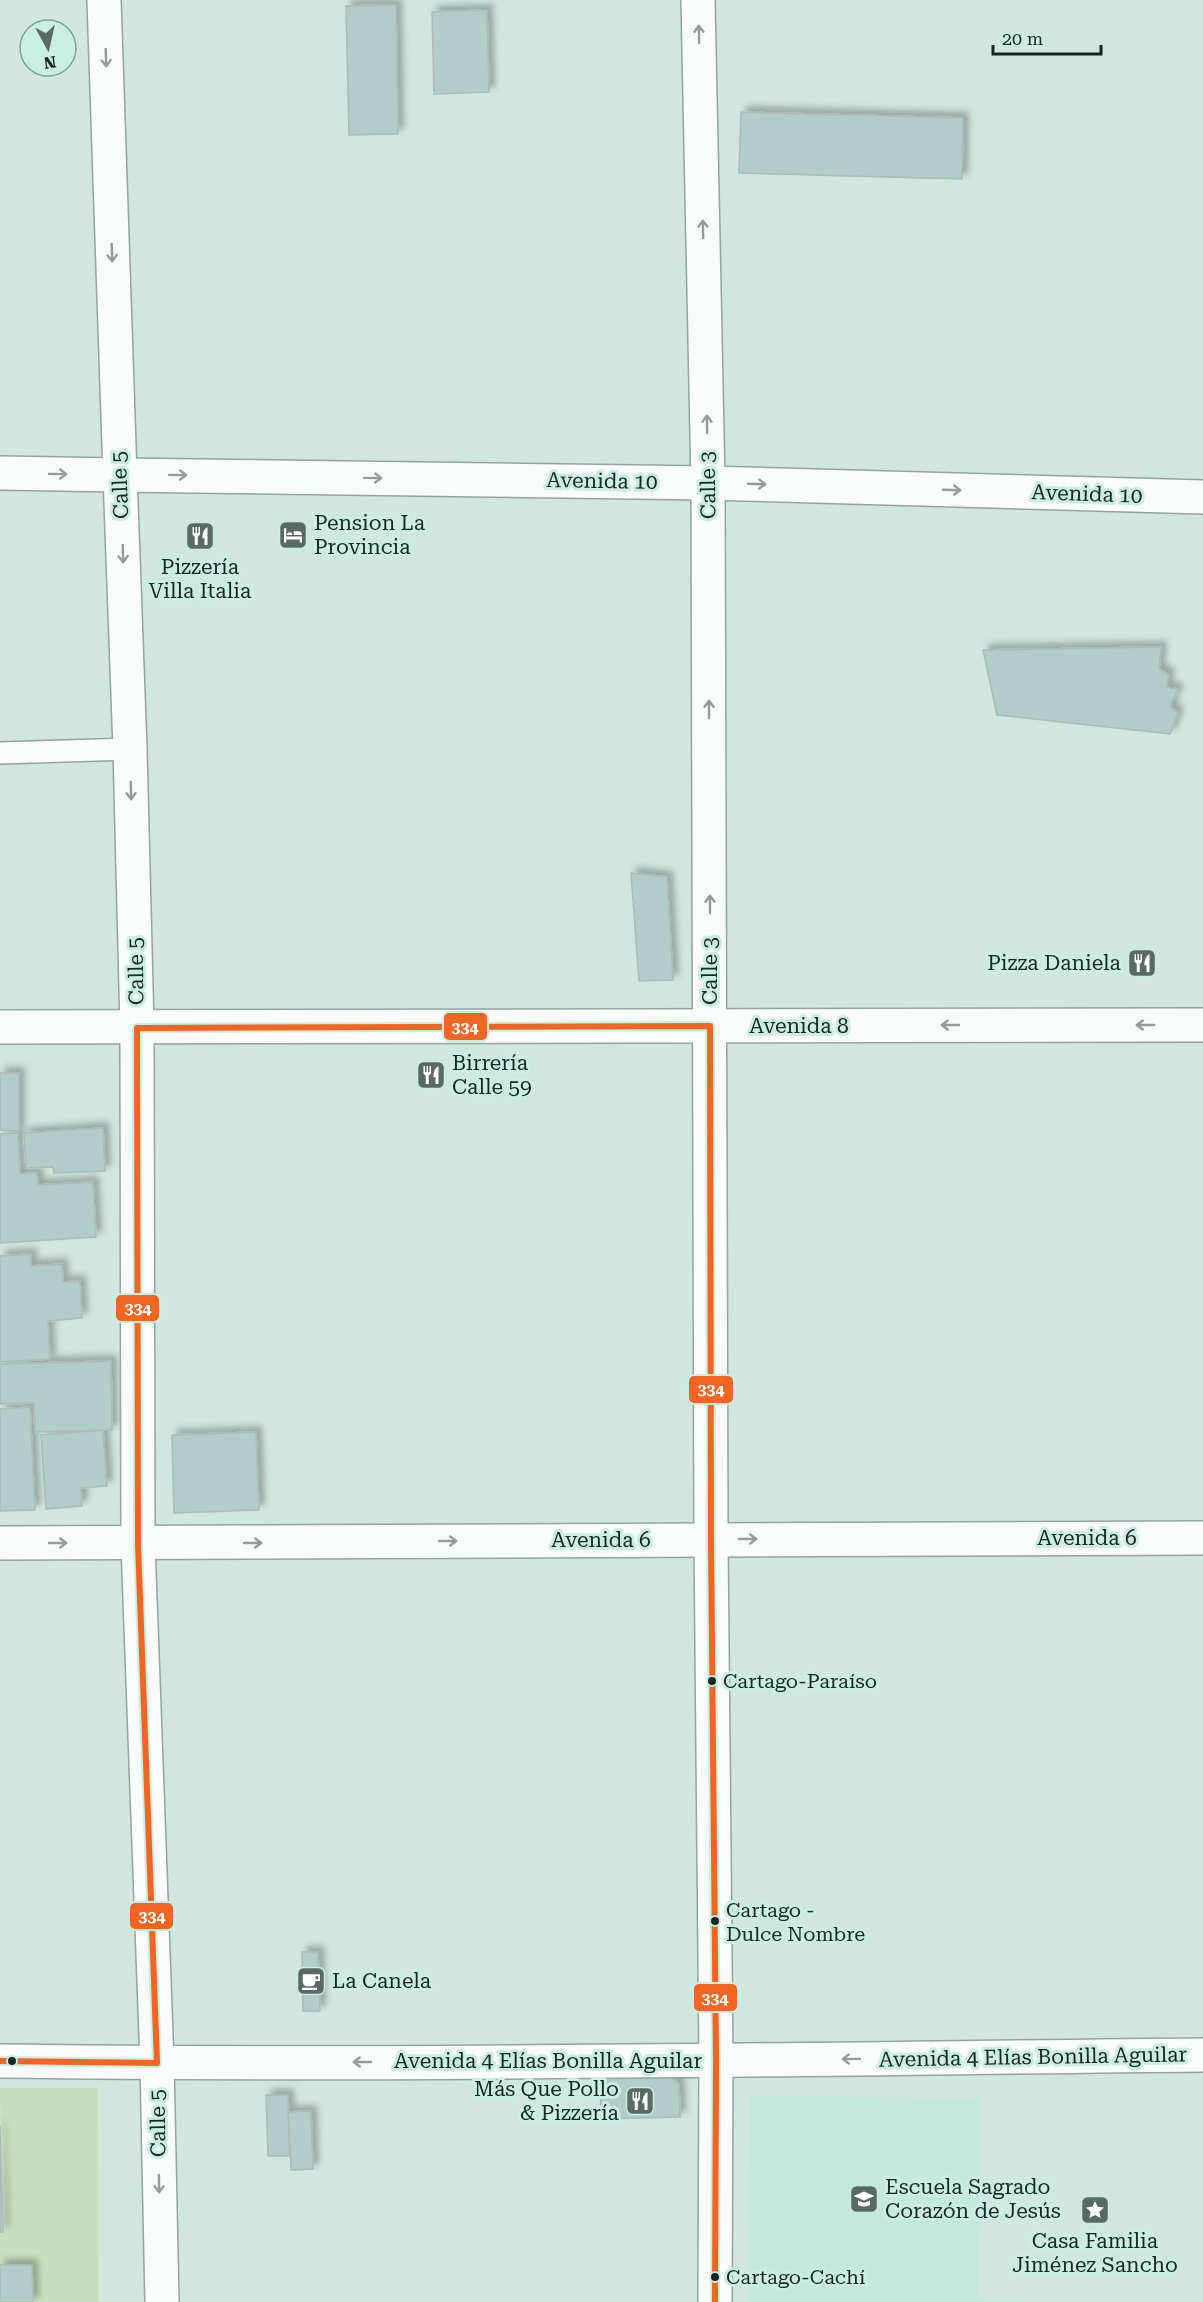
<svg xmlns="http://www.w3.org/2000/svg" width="1203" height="2302" viewBox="0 0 1203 2302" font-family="'Roboto Serif',serif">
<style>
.built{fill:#c5e8dc}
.green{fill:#c8dfbf}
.building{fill:#b2ccc9;stroke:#aabbb8;stroke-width:1.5;filter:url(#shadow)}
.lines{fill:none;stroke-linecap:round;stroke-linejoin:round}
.service-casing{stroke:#93a39e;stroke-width:24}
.minor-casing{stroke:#93a39e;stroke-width:36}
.tertiary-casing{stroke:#93a39e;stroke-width:36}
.secondary-casing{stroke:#93a39e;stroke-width:36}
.service{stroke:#f8fbfa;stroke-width:21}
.minor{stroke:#f8fbfa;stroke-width:33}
.tertiary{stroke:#f8fbfa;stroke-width:33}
.secondary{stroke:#f8fbfa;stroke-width:33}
.bus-1-casing{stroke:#c9eee2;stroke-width:10}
.bus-1{stroke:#f26522;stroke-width:6}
.oneway{stroke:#949c99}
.bus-dot{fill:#192723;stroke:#c9eee2;stroke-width:2}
.labels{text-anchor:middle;stroke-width:6;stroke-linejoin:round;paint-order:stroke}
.bus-label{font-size:20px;fill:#192723;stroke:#c9eee2;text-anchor:start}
.street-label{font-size:21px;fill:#192723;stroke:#c9eee2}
.poi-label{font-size:21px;fill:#192723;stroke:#c9eee2;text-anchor:start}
.line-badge{stroke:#c9eee2;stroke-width:2}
.badge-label{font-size:16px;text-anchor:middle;font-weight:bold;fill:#fff}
</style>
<defs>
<filter id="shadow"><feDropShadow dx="5.5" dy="-5.5" stdDeviation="3" flood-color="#0004"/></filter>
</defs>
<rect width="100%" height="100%" fill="#d1e6df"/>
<path class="built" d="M750 2096 980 2098 978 2300 1039 2302H748Z"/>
<path class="green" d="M0 2088H98L99 2302H33L32 2265H0V2232H3Z"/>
<g class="building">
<path d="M396 5 398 134 349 135 346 6Z"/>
<path d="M487 10 489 92 434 94 432 12Z"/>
<path d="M741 112 963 118 962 179 739 173Z"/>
<path d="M1161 647 1159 669 1169 675 1166 687 1178 689 1170 707 1178 713 1170 734 997 715 983 650Z"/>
<path d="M631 873 667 877 673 980 639 981Z"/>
<path d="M0 1073H19V1131L0 1130Z"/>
<path d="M103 1128 105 1171 54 1173 53 1167 26 1168 24 1133Z"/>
<path d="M18 1133 20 1174 37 1173 38 1185 93 1182 96 1237 0 1243V1134Z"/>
<path d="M31 1254V1266L62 1264 63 1282 80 1281 82 1318 48 1321 50 1359 0 1362V1256Z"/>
<path d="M111 1361 112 1430 35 1432 34 1403 0 1404V1364Z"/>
<path d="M30 1407 35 1510 0 1511V1409Z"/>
<path d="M103 1430 107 1486 81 1488 82 1506 46 1509 41 1435Z"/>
<path d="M256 1432 259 1510 174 1513 172 1435Z"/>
<path d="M302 1952H318L320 2011H303Z"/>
<path d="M664 2071 679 2084 680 2117 601 2119 600 2073Z"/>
<path d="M266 2095H288L290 2156H268Z"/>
<path d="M311 2111 313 2169 291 2170 288 2112Z"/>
<path d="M0 2126 3 2232H0Z"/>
<path d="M0 2265H32L33 2302H0Z"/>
</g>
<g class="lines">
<g class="service-casing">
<path id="service" d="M0 753 130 749"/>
</g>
<g class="minor-casing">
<g id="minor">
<path d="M104 0 120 475 708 483 1203 497"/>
<path d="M698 0 708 483 711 1540 716 2060 715 2302"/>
<path d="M0 1027 1203 1025"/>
<path d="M0 1543 1203 1538"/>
</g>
</g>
<g class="tertiary-casing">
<path id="tertiary" d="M0 2061C401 2066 802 2059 1203 2055"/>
</g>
<g class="secondary-casing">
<path id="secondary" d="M0 473 120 475 130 749 137 1028 138 1544 157 2063 162 2302"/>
</g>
<use href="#service" class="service"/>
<use href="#minor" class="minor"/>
<use href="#tertiary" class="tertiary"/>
<use href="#secondary" class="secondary"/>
<g class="bus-1-casing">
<path id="bus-1" d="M0 2061 157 2063 138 1544 137 1028 710 1026 711 1540 716 2060 715 2302"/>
</g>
<use href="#bus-1" class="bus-1"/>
</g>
<defs><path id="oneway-shaft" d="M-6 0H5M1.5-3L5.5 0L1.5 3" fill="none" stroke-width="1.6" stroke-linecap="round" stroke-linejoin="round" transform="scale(1.5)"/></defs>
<g class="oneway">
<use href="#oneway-shaft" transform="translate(699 34) rotate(-91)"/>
<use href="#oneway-shaft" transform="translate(106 58) rotate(88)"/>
<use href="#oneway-shaft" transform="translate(703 229) rotate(-91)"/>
<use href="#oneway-shaft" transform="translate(112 253) rotate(88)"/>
<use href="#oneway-shaft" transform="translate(707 424) rotate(-91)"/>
<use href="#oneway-shaft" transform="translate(58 474) rotate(1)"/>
<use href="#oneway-shaft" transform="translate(178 475) rotate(1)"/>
<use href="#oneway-shaft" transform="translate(373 478) rotate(1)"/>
<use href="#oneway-shaft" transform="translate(757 484) rotate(2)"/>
<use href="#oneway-shaft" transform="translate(952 490) rotate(2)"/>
<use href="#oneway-shaft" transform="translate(123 554) rotate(88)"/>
<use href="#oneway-shaft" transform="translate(709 709) rotate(-90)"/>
<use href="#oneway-shaft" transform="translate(131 791) rotate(89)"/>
<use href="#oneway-shaft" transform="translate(710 904) rotate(-90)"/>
<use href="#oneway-shaft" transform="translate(950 1025) rotate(180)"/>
<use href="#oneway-shaft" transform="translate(1145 1025) rotate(180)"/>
<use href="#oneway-shaft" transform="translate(748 1539)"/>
<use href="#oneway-shaft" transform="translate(448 1541)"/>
<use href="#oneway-shaft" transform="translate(58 1543)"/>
<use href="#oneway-shaft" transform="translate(253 1543)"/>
<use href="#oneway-shaft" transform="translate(851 2059) rotate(179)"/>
<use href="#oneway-shaft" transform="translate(362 2062) rotate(180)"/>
<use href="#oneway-shaft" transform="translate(159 2184) rotate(89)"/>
</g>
<defs>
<g id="hotel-square" transform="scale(1.5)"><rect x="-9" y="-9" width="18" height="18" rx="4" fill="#596a65" stroke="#c9eee2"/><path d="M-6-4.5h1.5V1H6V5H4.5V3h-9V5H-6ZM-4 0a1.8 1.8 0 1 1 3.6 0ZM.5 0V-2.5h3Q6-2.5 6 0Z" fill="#fff"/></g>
<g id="restaurant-square" transform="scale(1.5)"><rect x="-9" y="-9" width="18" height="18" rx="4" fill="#596a65" stroke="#c9eee2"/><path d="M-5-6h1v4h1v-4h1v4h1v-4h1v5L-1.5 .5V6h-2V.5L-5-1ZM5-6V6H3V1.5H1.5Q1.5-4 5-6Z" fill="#fff"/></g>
<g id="cafe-square" transform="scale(1.5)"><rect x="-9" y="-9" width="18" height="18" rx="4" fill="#596a65" stroke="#c9eee2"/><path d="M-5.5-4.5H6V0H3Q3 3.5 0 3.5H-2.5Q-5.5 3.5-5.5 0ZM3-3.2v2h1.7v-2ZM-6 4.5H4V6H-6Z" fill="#fff"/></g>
<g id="school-square" transform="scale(1.5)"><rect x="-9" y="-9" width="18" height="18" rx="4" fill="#596a65" stroke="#c9eee2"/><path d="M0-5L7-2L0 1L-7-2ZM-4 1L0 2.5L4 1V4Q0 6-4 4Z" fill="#fff"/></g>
<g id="sight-square" transform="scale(1.5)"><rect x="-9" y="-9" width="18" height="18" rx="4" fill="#596a65" stroke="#c9eee2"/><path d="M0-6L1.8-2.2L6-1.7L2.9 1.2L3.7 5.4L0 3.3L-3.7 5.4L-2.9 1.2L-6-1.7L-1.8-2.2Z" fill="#fff"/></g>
</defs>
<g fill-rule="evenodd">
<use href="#hotel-square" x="293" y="535"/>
<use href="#restaurant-square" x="200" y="536"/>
<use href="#restaurant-square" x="1142" y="963"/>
<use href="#restaurant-square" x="431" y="1075"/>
<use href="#cafe-square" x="311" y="1981"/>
<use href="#restaurant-square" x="640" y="2101"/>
<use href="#school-square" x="864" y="2199"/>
<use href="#sight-square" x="1095" y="2210"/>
</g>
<g class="bus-dot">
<circle cx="712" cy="1681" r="5"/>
<circle cx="715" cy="1921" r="5"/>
<circle cx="12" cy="2061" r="5"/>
<circle cx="715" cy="2277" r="5"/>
</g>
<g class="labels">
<g class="bus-label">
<text x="723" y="1688">Cartago-Paraíso</text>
<text x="726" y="1917">Cartago -<tspan x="726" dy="24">Dulce Nombre</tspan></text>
<text x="726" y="2284">Cartago-Cachí</text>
</g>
<g class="street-label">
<text transform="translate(602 481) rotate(1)" y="7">Avenida 10</text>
<text transform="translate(120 485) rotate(-92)" y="7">Calle 5</text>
<text transform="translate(708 485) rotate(-91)" y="7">Calle 3</text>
<text transform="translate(1087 494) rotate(2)" y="7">Avenida 10</text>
<text transform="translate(136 971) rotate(-91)" y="7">Calle 5</text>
<text transform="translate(710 971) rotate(-90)" y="7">Calle 3</text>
<text x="799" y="1033">Avenida 8</text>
<text x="1087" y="1545">Avenida 6</text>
<text x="601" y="1547">Avenida 6</text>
<text transform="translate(1033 2057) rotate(-1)" y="7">Avenida 4 Elías Bonilla Aguilar</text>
<text x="548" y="2068">Avenida 4 Elías Bonilla Aguilar</text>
<text transform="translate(158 2123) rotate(-91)" y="7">Calle 5</text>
</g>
<g class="poi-label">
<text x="314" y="530">Pension La<tspan x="314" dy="24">Provincia</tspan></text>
<text x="200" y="574" text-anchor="middle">Pizzería<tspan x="200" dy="24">Villa Italia</tspan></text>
<text x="1121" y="970" text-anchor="end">Pizza Daniela</text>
<text x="452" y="1070">Birrería<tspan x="452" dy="24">Calle 59</tspan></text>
<text x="332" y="1988">La Canela</text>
<text x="619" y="2096" text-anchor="end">Más Que Pollo<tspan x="619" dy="24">&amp; Pizzería</tspan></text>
<text x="885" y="2194">Escuela Sagrado<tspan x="885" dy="24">Corazón de Jesús</tspan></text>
<text x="1095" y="2248" text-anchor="middle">Casa Familia<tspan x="1095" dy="24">Jiménez Sancho</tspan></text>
</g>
</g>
<g class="line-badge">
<rect x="443" y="1012" width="45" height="29" rx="6" fill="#f26522"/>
<rect x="115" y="1294" width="45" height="28" rx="6" fill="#f26522"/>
<rect x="688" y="1375" width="46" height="29" rx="6" fill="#f26522"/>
<rect x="129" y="1902" width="45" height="28" rx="6" fill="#f26522"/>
<rect x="693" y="1983" width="45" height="29" rx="6" fill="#f26522"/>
</g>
<g class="badge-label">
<text x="465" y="1033">334</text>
<text x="138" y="1314">334</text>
<text x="711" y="1395">334</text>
<text x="152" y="1922">334</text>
<text x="715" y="2004">334</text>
</g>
<g transform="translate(48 48) rotate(172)"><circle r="28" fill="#c9eee2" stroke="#839e96" stroke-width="1.5"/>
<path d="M0-4.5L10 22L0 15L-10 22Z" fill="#596a65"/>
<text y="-9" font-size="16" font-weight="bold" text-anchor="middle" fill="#192723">N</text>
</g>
<path d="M993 45v9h108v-9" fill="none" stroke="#192723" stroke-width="3"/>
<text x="1002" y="45" font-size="18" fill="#192723" stroke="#c9eee2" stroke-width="4.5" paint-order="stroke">20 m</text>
</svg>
